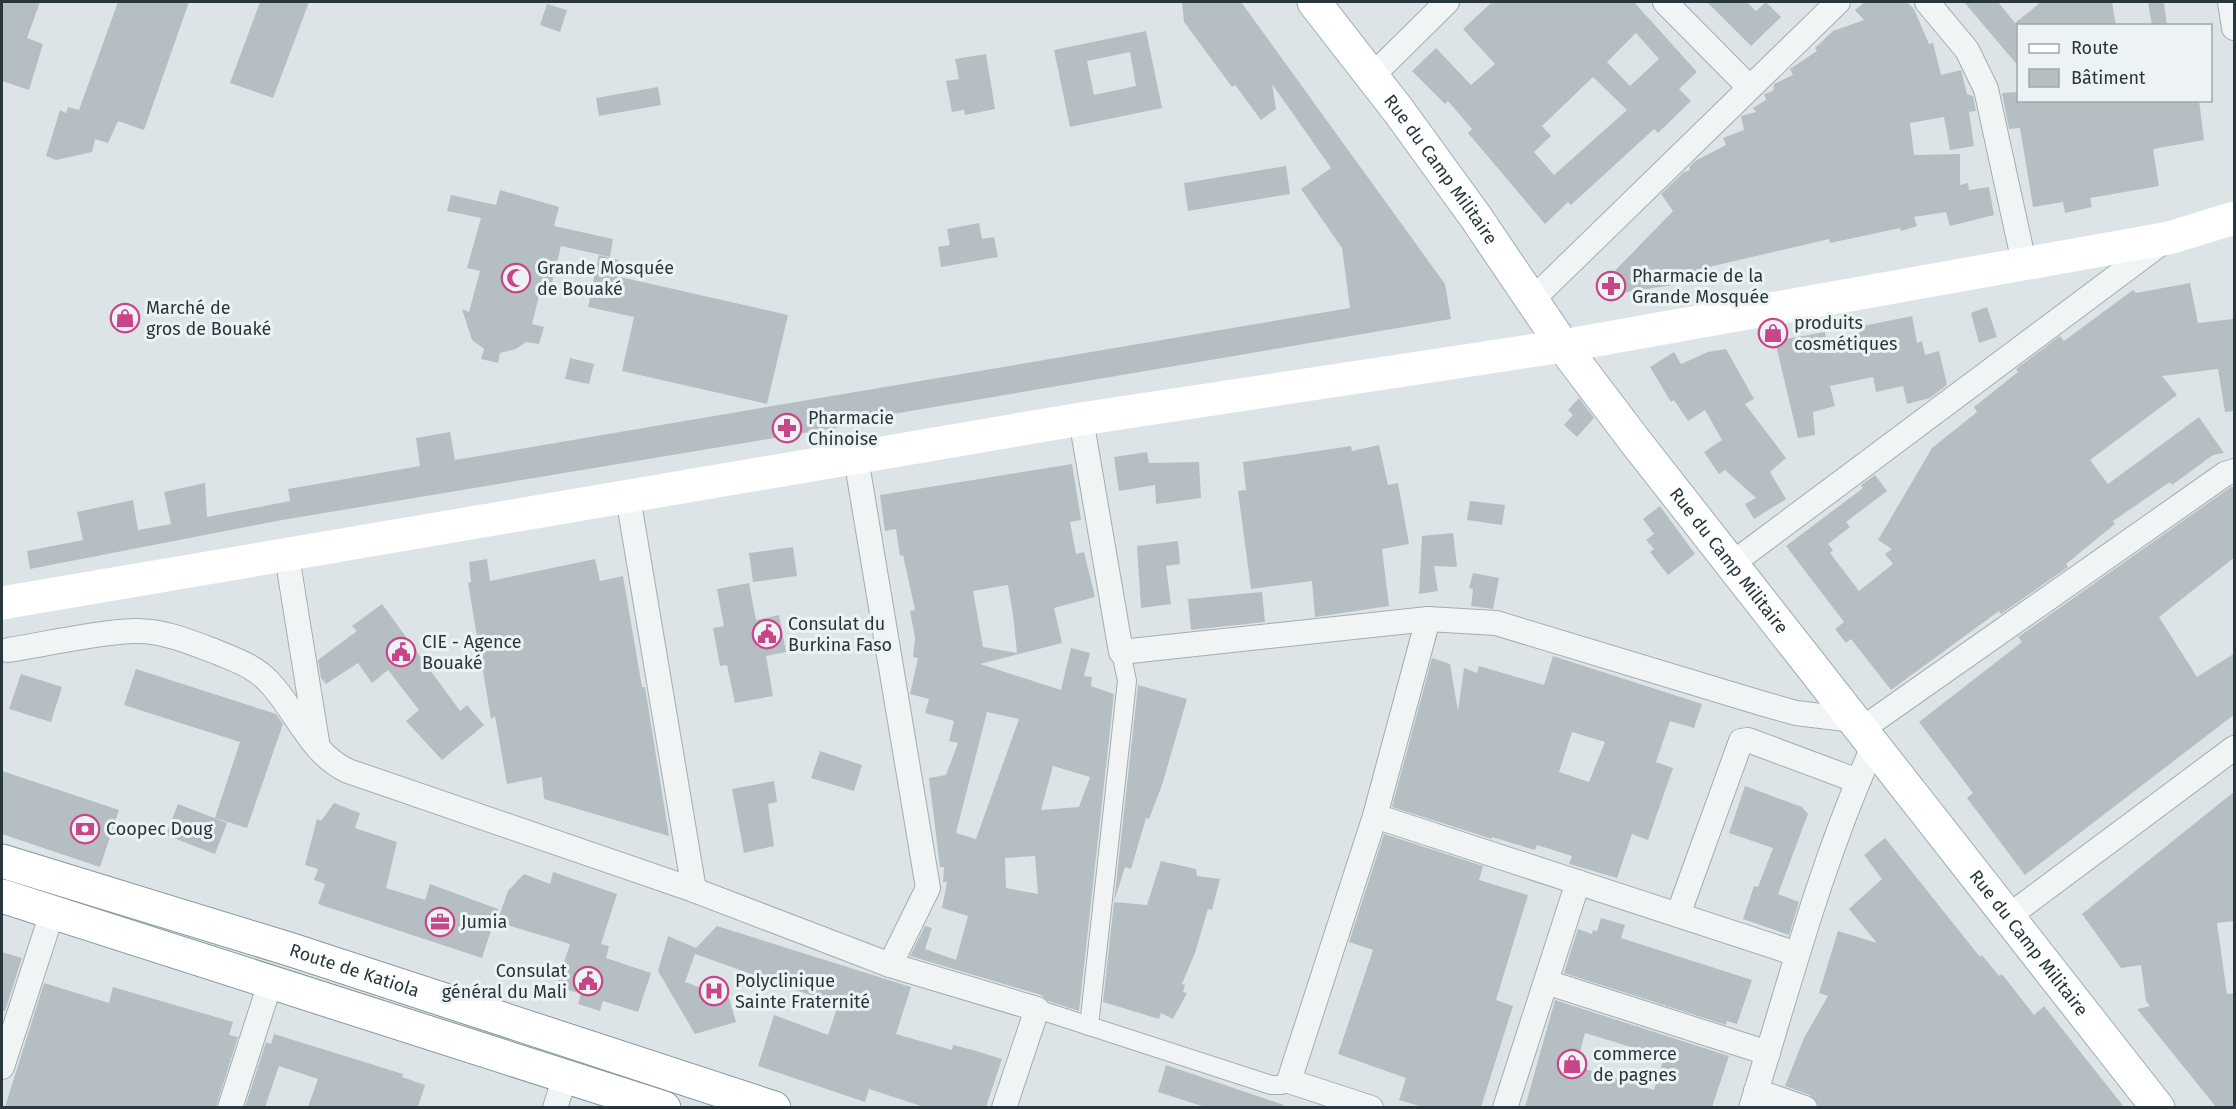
<svg xmlns="http://www.w3.org/2000/svg" width="2236" height="1109" viewBox="0 0 2236 1109" font-family="'Fira Sans',sans-serif">
<style>
.building{fill:#b5bfc3;fill-rule:evenodd}
.lines{fill:none;stroke-linecap:round;stroke-linejoin:round}
.pedestrian-casing{stroke:#a3adb1;stroke-width:20}
.minor-casing{stroke:#a3adb1;stroke-width:26}
.primary-casing{stroke:#9dadb2;stroke-width:35}
.trunk-casing{stroke:#85979d;stroke-width:35}
.pedestrian{stroke:#f0f4f5;stroke-width:18}
.minor{stroke:#f0f4f5;stroke-width:24}
.secondary{stroke:#fff;stroke-width:33}
.primary{stroke:#fff;stroke-width:33}
.trunk{stroke:#fff;stroke-width:33}
.labels{text-anchor:middle;stroke-width:6;stroke-linejoin:round;paint-order:stroke}
.street-label{font-size:18px;fill:#27373d;stroke:#edf3f4}
.poi-label{font-size:18px;fill:#27373d;stroke:#edf3f4;text-anchor:start}
</style>
<rect width="100%" height="100%" fill="#dde4e7"/>
<g class="building">
<path d="M2 2H40L27 38 43 44 29 90 2 81Z"/>
<path d="M118 2H189L144 130 118 121 108 143 95 139 92 152 56 160 46 156 60 110 66 113 68 107 79 110Z"/>
<path d="M260 2H309L273 98 230 83Z"/>
<path d="M1182 2H1241L1445 284 1451 319 840 423V427L282 520 30 569 27 551 83 540 77 512 133 500 138 530 171 524 164 492 205 483 207 517 290 501 288 489 420 466 416 438 450 432 455 460 1350 308 1342 248 1301 189 1331 168 1272 84 1276 109 1261 120 1235 85 1232 87 1184 22Z"/>
<path d="M1492 2H1634L1697 72 1679 89 1691 101 1658 133 1654 129 1571 205 1568 202 1545 224 1468 133 1472 129 1448 101 1445 104 1412 71 1436 48 1471 85 1495 64 1463 29ZM1636 33 1659 59 1630 86 1607 62ZM1593 77 1627 110 1554 175 1534 152 1551 136 1542 126Z"/>
<path d="M1707 2H1747L1756 11 1766 2 1781 17 1751 46Z"/>
<path d="M1865 2H1907L1914 9 1929 44 1933 43 1941 75 1961 70 1967 94 1973 96 1976 111 1969 112 1974 146 1950 150 1944 117 1910 123 1914 155 1960 154V185L1968 183 1969 190 1989 187 1994 215 1950 226 1946 212 1914 217 1917 226 1901 231 1900 228 1830 243 1829 239 1696 270 1698 281 1608 295 1603 283 1673 211 1661 194 1684 172 1690 170 1689 167 1695 161 1726 145 1723 138 1744 130 1741 116 1756 112 1753 108 1766 100 1764 94 1773 91 1774 84 1793 75 1790 69 1817 51 1815 48 1833 31 1864 20 1855 10Z"/>
<path d="M1964 2H1998L2015 23 2041 2H2112L2116 26H2017L2019 67Z"/>
<path d="M2148 2H2164L2167 26H2152Z"/>
<path d="M547 4 567 10 560 32 540 25Z"/>
<path d="M1146 31 1162 108 1070 127 1054 50ZM1130 52 1136 86 1094 95 1087 61Z"/>
<path d="M986 54 995 109 965 115 964 110 952 112 946 81 959 79 955 59Z"/>
<path d="M658 87 661 105 599 116 596 98Z"/>
<path d="M2019 92V100H2199L2204 140 2153 149 2159 186 2090 198 2092 207 2065 213 2063 202 2033 207 2020 128 2009 129 2002 93Z"/>
<path d="M1286 166 1290 194 1188 211 1184 183Z"/>
<path d="M500 190 559 207 554 226 613 239 610 257 561 246 551 287 542 284 532 324 544 327 539 344 526 342 516 349 500 353 498 363 481 359 484 349 472 340 462 309 469 312 480 271 467 268 481 218 447 211 451 195 496 205Z"/>
<path d="M979 223 982 239 994 237 998 257 941 267 938 247 950 245 947 229Z"/>
<path d="M599 255 619 260 616 276 788 315 767 404 622 371 634 317 588 307Z"/>
<path d="M2190 283 2198 323 2233 319 2235 411 2225 412 2218 369 2162 376 2177 395 2090 460 2108 484 2199 417 2224 453 2213 455 2172 485 2170 482 2113 521 2115 524 2066 564 2068 567 2001 614 1999 611 1891 690 1851 639 1846 643 1835 629 1844 622 1786 546 1863 488 1861 485 1875 475 1887 491 1846 522 1850 527 1828 544 1833 550 1830 553 1859 591 1893 564 1885 554 1892 549 1878 540 1932 448 1977 412 1974 407 2018 372 2016 369 2060 336 2064 341 2133 290 2136 293Z"/>
<path d="M1987 307 1997 337 1979 343 1971 313Z"/>
<path d="M1912 316 1917 343 1922 341 1925 355 1939 351 1947 385 1930 398 1907 404 1903 386 1876 392 1873 377 1830 386 1835 406 1813 412 1815 435 1798 438 1775 341 1825 332 1828 350 1861 342 1858 327Z"/>
<path d="M1726 349 1754 399 1745 404 1786 458 1770 472 1786 499 1754 519 1745 504 1756 498 1725 470 1719 474 1704 452 1722 440 1705 410 1688 421 1674 400 1671 402 1650 367 1674 352 1681 364 1708 352Z"/>
<path d="M570 358 594 364 589 384 565 379Z"/>
<path d="M1579 398 1594 418 1577 437 1564 425 1573 415 1568 410Z"/>
<path d="M1379 445 1388 485 1398 483 1409 544 1382 549 1389 606 1315 617 1312 581 1251 589 1238 491 1246 490 1243 462 1351 446 1352 451Z"/>
<path d="M1147 452 1149 463 1199 462 1201 498 1156 504 1155 485 1119 491 1114 457Z"/>
<path d="M1072 464 1081 520 1070 522 1076 554 1084 552 1095 597 1054 608 1062 643 980 664 1061 690 1071 648 1090 653 1084 676 1092 677 1091 686 1114 694 1079 1011 1048 1001 1041 995 910 956 925 926 932 928 925 949 956 960 968 916 942 908 947 882H943L944 867H940L929 778 946 775 958 743 949 741 954 721 925 713 929 699 910 694 918 658 913 657 915 638 910 611 915 610 903 555 900 556 896 529 885 531 880 495ZM1008 585 1013 615 1017 653 983 647 973 591ZM987 712 1019 719 976 839 956 833ZM1053 766 1090 777 1079 807 1041 810ZM1035 856 1038 894 1006 888 1005 858Z"/>
<path d="M2231 487H2235V557L2159 617 2197 677 2235 653V714L2025 875 1967 798 1973 793 1919 722 2022 642 2018 637Z"/>
<path d="M1470 501 1505 505 1502 525 1467 520Z"/>
<path d="M1660 506 1695 554 1668 575 1650 552 1654 549 1646 540 1654 534 1643 519Z"/>
<path d="M1453 533 1457 567 1434 566 1438 591 1419 594 1422 536Z"/>
<path d="M1178 541 1180 564 1166 566 1171 604 1141 608 1137 546Z"/>
<path d="M793 547 797 576 753 582 749 553Z"/>
<path d="M487 559 490 581 595 559 600 581 623 576 642 687H645L669 836 544 799 542 777 507 784 495 716 491 719 468 583 471 582 469 562Z"/>
<path d="M1473 573 1499 578 1493 609 1471 606 1473 589 1469 588Z"/>
<path d="M749 583 756 620 779 615 786 652 766 656 773 696 735 703 727 665 720 666 713 628 724 626 717 589Z"/>
<path d="M1262 592 1265 622 1191 630 1188 599Z"/>
<path d="M382 604 460 711 467 705 484 725 442 760 406 721 419 710 388 670 372 683 358 663 326 684 321 678 318 660 357 631 352 626Z"/>
<path d="M1553 656 1702 704 1694 728 1670 721 1656 762 1673 768 1648 840 1632 834 1617 878 1569 864 1572 856 1537 845 1535 850 1492 837V839L1392 807 1432 658 1450 664 1458 711 1464 668 1477 673 1479 666 1544 685ZM1572 732 1605 742 1589 782 1559 772Z"/>
<path d="M136 669 276 714 283 724 247 828 215 818 240 742 124 705Z"/>
<path d="M21 674 62 687 51 722 9 709Z"/>
<path d="M1138 685 1187 699 1162 785 1149 819 1146 818 1131 869 1125 867 1114 902 1147 905 1161 861 1196 869 1197 876 1220 879 1212 910 1208 909 1195 953 1182 984 1185 985 1183 992 1187 993 1173 1019 1161 1013 1159 1019 1103 1002Z"/>
<path d="M820 751 862 765 854 791 811 778Z"/>
<path d="M2 771 119 810 100 867 2 834Z"/>
<path d="M774 781 777 802 768 804 774 846 744 853 732 789Z"/>
<path d="M1745 786 1802 807 1808 814 1778 894 1799 902 1789 935 1743 919 1754 886 1758 887 1773 848 1729 833Z"/>
<path d="M2235 791V921L2217 923 2227 994 2235 993V1107H2216L2137 1009 2150 1006 2146 1001 2141 965 2121 968 2082 914Z"/>
<path d="M334 803 360 813 355 828 397 842 386 888 425 900 430 884 498 909 482 958 318 904 325 884 314 880 318 869 305 865 317 819 321 821Z"/>
<path d="M178 804 227 823 215 854 166 835Z"/>
<path d="M1384 834 1483 866 1479 880 1528 895 1496 1000 1513 1006 1481 1107H1423L1399 1100 1406 1078 1338 1054 1373 950 1349 942Z"/>
<path d="M1885 838 1980 957 1982 955 1999 976 2002 974 2034 1015 2044 1006 2124 1107H1820L1810 1095 1785 1086 1804 1038 1828 996 1819 993 1838 931 1877 943 1849 909 1882 879 1864 855Z"/>
<path d="M553 872 617 894 601 944 609 946 606 958 651 973 638 1012 603 1001 600 1011 578 1004 581 994 556 986 570 944 497 922 508 891 524 874 550 884Z"/>
<path d="M1601 918 1625 925 1621 938 1752 980 1737 1024 1727 1021 1726 1025 1564 973 1578 929 1592 934 1593 930 1597 931Z"/>
<path d="M717 926 911 987 896 1034 952 1050 953 1045 973 1050 1002 1059 986 1107H924L869 1089 865 1102 758 1066 774 1015 828 1035 838 1005 695 954 685 982 729 998 736 1022 695 1034 658 971 668 936 696 948Z"/>
<path d="M2 952 22 958 5 1011H2Z"/>
<path d="M44 983 109 1003 113 987 233 1022 229 1035 238 1037 216 1107H5Z"/>
<path d="M1555 1000 1729 1056 1712 1107H1525ZM1585 1033 1664 1057 1654 1090 1576 1066Z"/>
<path d="M274 1034 403 1074 402 1077 425 1085 418 1107H308L318 1079 279 1066 265 1107H245L266 1042 271 1044Z"/>
<path d="M1166 1065 1284 1105 1283 1107H1205L1158 1092Z"/>
</g>
<g class="lines">
<g class="pedestrian-casing">
<g id="pedestrian">
<path d="M1037 1009 1271 1085H1281L1289 1081"/>
<path d="M1089 1026 1127 681 1121 652"/>
</g>
</g>
<g class="minor-casing">
<g id="minor">
<path d="M1665 2 1749 87"/>
<path d="M1927 2 1967 50 1986 89 2024 263"/>
<path d="M2230 2 2234 28"/>
<path d="M1372 76 1447 2"/>
<path d="M1532 300 1838 2"/>
<path d="M1081 419 1121 652 1428 619 1496 623 1764 704 1796 713 1854 720"/>
<path d="M856 458 928 888 890 965"/>
<path d="M628 497 694 890"/>
<path d="M287 556 317 742"/>
<path d="M1733 563 2164 241"/>
<path d="M8 650C47 644 97 632 135 631 163 630 193 643 219 653 238 661 256 667 270 683 296 711 312 755 348 771L694 890 890 965 1037 1009 1004 1108"/>
<path d="M1862 729 2225 474 2234 471"/>
<path d="M1375 816 1797 954"/>
<path d="M1678 915 1741 741 1748 740 1858 781"/>
<path d="M2009 916 2234 748"/>
<path d="M1546 982 1768 1053"/>
<path d="M2 1067 52 913"/>
<path d="M1756 1091 1805 1108"/>
<path d="M230 1108 270 983"/>
<path d="M555 1108 565 1077"/>
<path d="M1371 1108 1289 1081 1375 816 1428 619"/>
<path d="M1505 1108 1578 882"/>
<path d="M1751 1108C1789 986 1821 861 1874 745"/>
</g>
</g>
<g class="primary-casing">
<g id="primary">
<path id="s1" d="M1314 2 1398 110 1475 216 1563 346 1635 441 2158 1108"/>
</g>
</g>
<g class="trunk-casing">
<g id="trunk">
<path id="s2" d="M2 861 292 950 774 1108"/>
<path d="M2 896 664 1108"/>
</g>
</g>
<use href="#pedestrian" class="pedestrian"/>
<use href="#minor" class="minor"/>
<path class="secondary" d="M2 603 1081 419 1563 346 2169 238 2234 218"/>
<use href="#primary" class="primary"/>
<use href="#trunk" class="trunk"/>
</g>
<defs>
<g id="mosque-ring" transform="scale(1.5)"><circle r="9.5" fill="#edf3f4" stroke="#c94589" stroke-width="1.5"/><path d="M3.5-4.9A6 6 0 1 0 3.5 4.9A5 5 0 1 1 3.5-4.9Z" fill="#c94589"/></g>
<g id="pharmacy-ring" transform="scale(1.5)"><circle r="9.5" fill="#edf3f4" stroke="#c94589" stroke-width="1.5"/><path d="M-2-6h4v4h4v4h-4v4h-4v-4h-4v-4h4Z" fill="#c94589"/></g>
<g id="shop-ring" transform="scale(1.5)"><circle r="9.5" fill="#edf3f4" stroke="#c94589" stroke-width="1.5"/><path d="M-5-2.5h2.3a2.7 3.5 0 0 1 5.4 0H5L5.5 6h-11ZM-1.5-2.5h3a1.5 2.3 0 0 0-3 0Z" fill="#c94589"/></g>
<g id="civic-ring" transform="scale(1.5)"><circle r="9.5" fill="#edf3f4" stroke="#c94589" stroke-width="1.5"/><path d="M-.6-6.5H3V-4.5H.6V-3L4-1V1h2V6H-6V1h2V-1L-.6-3ZM-1.2 2.5V6h2.4V2.5Z" fill="#c94589"/></g>
<g id="bank-ring" transform="scale(1.5)"><circle r="9.5" fill="#edf3f4" stroke="#c94589" stroke-width="1.5"/><path d="M-6-4H6V4H-6ZM0-2.3a2.3 2.3 0 1 0 0 4.6a2.3 2.3 0 1 0 0-4.6Z" fill="#c94589"/></g>
<g id="office-ring" transform="scale(1.5)"><circle r="9.5" fill="#edf3f4" stroke="#c94589" stroke-width="1.5"/><path d="M-6-3h4V-5.5h4V-3h4V5H-6ZM-1-4.5V-3h2v-1.5ZM-6 0V1H6V0Z" fill="#c94589"/></g>
<g id="hospital-ring" transform="scale(1.5)"><circle r="9.5" fill="#edf3f4" stroke="#c94589" stroke-width="1.5"/><path d="M-5-5h3v3.5h4V-5h3V5h-3V1.5h-4V5h-3Z" fill="#c94589"/></g>
</defs>
<g fill-rule="evenodd">
<use href="#mosque-ring" x="516" y="278"/>
<use href="#pharmacy-ring" x="1611" y="286"/>
<use href="#shop-ring" x="125" y="318"/>
<use href="#shop-ring" x="1773" y="333"/>
<use href="#pharmacy-ring" x="787" y="428"/>
<use href="#civic-ring" x="767" y="634"/>
<use href="#civic-ring" x="401" y="652"/>
<use href="#bank-ring" x="85" y="829"/>
<use href="#office-ring" x="440" y="922"/>
<use href="#civic-ring" x="588" y="981"/>
<use href="#hospital-ring" x="714" y="991"/>
<use href="#shop-ring" x="1572" y="1064"/>
</g>
<g class="labels">
<g class="street-label">
<text dy="6" stroke="none"><textPath href="#s1" startOffset="210">Rue du Camp Militaire</textPath></text>
<text dy="6" stroke="none"><textPath href="#s1" startOffset="696">Rue du Camp Militaire</textPath></text>
<text dy="6" stroke="none"><textPath href="#s1" startOffset="1182">Rue du Camp Militaire</textPath></text>
<text dy="6" stroke="none"><textPath href="#s2" startOffset="369">Route de Katiola</textPath></text>
</g>
<g class="poi-label">
<text x="537" y="274">Grande Mosquée<tspan x="537" dy="21">de Bouaké</tspan></text>
<text x="1632" y="282">Pharmacie de la<tspan x="1632" dy="21">Grande Mosquée</tspan></text>
<text x="146" y="314">Marché de<tspan x="146" dy="21">gros de Bouaké</tspan></text>
<text x="1794" y="329">produits<tspan x="1794" dy="21">cosmétiques</tspan></text>
<text x="808" y="424">Pharmacie<tspan x="808" dy="21">Chinoise</tspan></text>
<text x="788" y="630">Consulat du<tspan x="788" dy="21">Burkina Faso</tspan></text>
<text x="422" y="648">CIE - Agence<tspan x="422" dy="21">Bouaké</tspan></text>
<text x="106" y="835">Coopec Doug</text>
<text x="461" y="928">Jumia</text>
<text x="567" y="977" text-anchor="end">Consulat<tspan x="567" dy="21">général du Mali</tspan></text>
<text x="735" y="987">Polyclinique<tspan x="735" dy="21">Sainte Fraternité</tspan></text>
<text x="1593" y="1060">commerce<tspan x="1593" dy="21">de pagnes</tspan></text>
</g>
</g>
<rect width="2236" height="1109" fill="none" stroke="#27373d" stroke-width="6"/>
<rect x="2017" y="24" width="195" height="78" fill="#edf3f4" stroke="#9ea8ab" stroke-width="1.5"/>
<rect x="2029" y="44" width="30" height="9" fill="#ffffff" stroke="#9ea8ab" stroke-width="1.5"/>
<text x="2071" y="54" font-size="18" fill="#27373d">Route</text>
<rect x="2029" y="69" width="30" height="18" fill="#b5bfc3" stroke="#9ea8ab" stroke-width="1.5"/>
<text x="2071" y="84" font-size="18" fill="#27373d">Bâtiment</text>
</svg>
